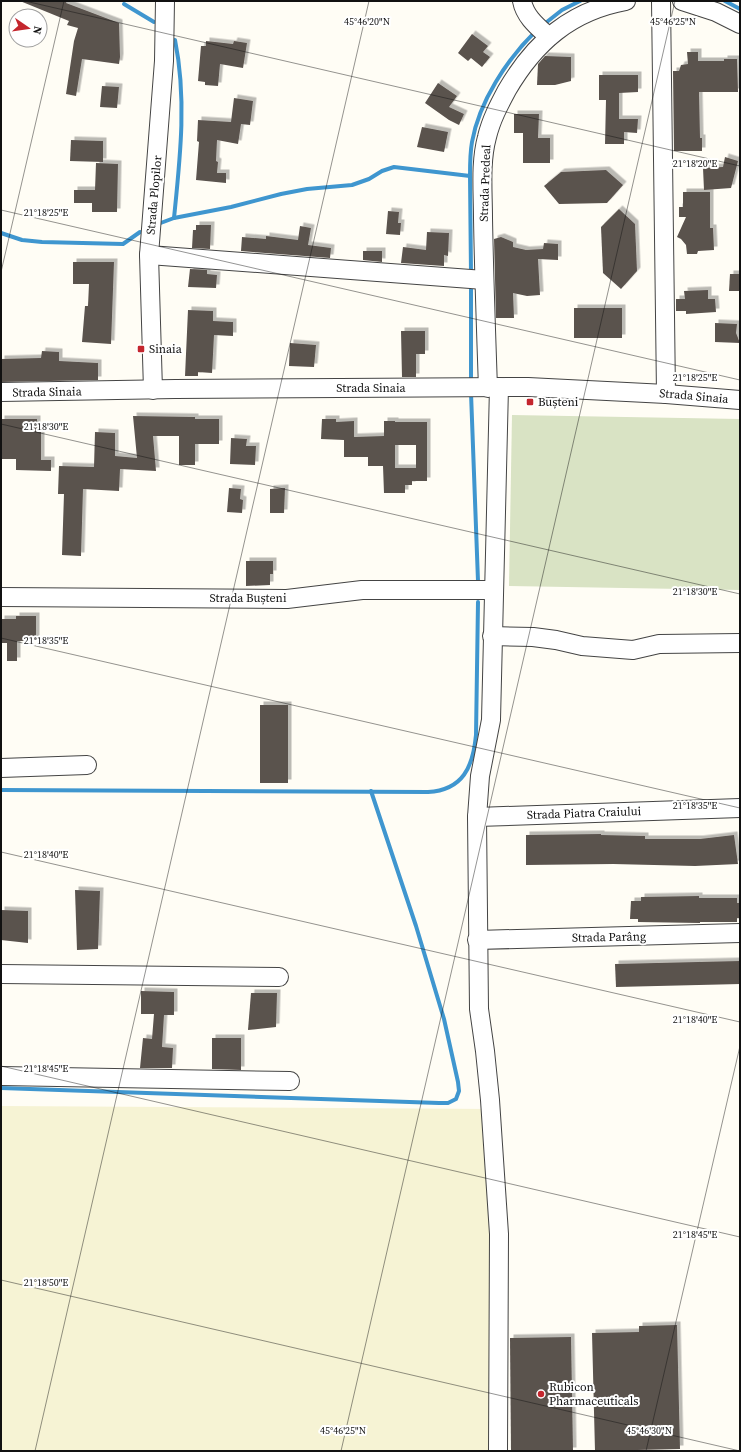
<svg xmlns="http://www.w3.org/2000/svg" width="741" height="1452" viewBox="0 0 741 1452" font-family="'Source Serif 4',serif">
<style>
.farmland{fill:#f6f3d4}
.cemetery{fill:#d9e3c4}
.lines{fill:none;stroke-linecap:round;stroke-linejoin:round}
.stream{stroke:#3f96cf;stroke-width:4}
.building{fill:#5a524d;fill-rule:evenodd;filter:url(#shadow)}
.minor-casing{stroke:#444;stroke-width:20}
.minor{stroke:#fff;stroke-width:18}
.ticks{fill:none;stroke:#111;stroke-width:1;stroke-opacity:0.45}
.poi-dot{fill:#c4262e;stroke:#fff;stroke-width:1.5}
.labels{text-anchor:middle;stroke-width:4;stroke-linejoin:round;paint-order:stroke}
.street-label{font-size:12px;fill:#111;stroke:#fff}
.poi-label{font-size:12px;fill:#111;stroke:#fff;text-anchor:start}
.ticks-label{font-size:10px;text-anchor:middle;fill:#111;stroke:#fff;stroke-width:4;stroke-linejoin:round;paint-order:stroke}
</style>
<defs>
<filter id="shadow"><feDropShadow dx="3.5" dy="-3.5" stdDeviation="0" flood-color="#0004"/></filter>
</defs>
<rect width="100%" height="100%" fill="#fffdf5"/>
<path class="farmland" d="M1 1106 494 1109 493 1451H1Z"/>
<path class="cemetery" d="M512 415 740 419V590L509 586Z"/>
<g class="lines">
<g class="stream">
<path d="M725 1 740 9"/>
<path d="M124 4 154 22"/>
<path d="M543 25 562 10 580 1"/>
<path d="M470 176 471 274"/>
<path d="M174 218C180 159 187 99 175 40"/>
<path d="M158 224 174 218 231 207 281 194 307 189 352 185 369 179 382 171 394 167 470 176C470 165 470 153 472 142 479 102 507 59 536 31"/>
<path d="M1 233 22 240 42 242 123 244 140 232"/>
<path d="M471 283V384"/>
<path d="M471 393 478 581"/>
<path d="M1 790 428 792C463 790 473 767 476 735L478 602"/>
<path d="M1 1088 439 1103H448L456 1099 459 1091 458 1082 444 1019 416 926 371 791"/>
</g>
</g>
<g class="building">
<path d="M20 1H67L66 3 119 23 120 57 119 64 82 59 76 96 66 94 74 41 78 28 67 25 69 21Z"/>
<path d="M472 34 488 46 483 52 490 57 482 67 471 58 468 61 458 53Z"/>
<path d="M206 41 233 44 234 41 247 43 243 68 220 64 218 86 205 85V82L198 81 201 46H206Z"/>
<path d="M687 52H698V61H724V59H737L738 92H699L700 138H702V151H674L673 71H679L681 65 688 64Z"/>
<path d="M545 56 571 57V81L555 85H537L538 64Z"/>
<path d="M599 75H638V92L619 93V119H638L637 133 624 132V144H605L606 100H599Z"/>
<path d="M438 83 457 96 449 107 464 114 459 125 449 120 425 103Z"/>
<path d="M102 86 119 87 117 108 100 107Z"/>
<path d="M234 98 253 101 250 125 241 124 238 144 217 140 216 161 218 162 217 173H226V183L196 180 199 142 197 141 198 120 231 122Z"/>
<path d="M514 114H539L538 138H550V163H523V133H514Z"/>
<path d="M422 127 448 132 444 152 417 147Z"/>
<path d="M71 140 103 141V162L70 161Z"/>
<path d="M725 157 738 161 731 188 704 190 703 168 723 167Z"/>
<path d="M96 163 118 164 117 212H92V203H74V190H95Z"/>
<path d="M606 170 623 185 607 203 559 204 544 186 561 172Z"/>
<path d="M683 192H710V228H713L714 250 698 251 697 254H687L686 245 681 239 677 237 686 217H679V207H683Z"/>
<path d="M619 209 635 224 637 271 621 289 603 273 601 227Z"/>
<path d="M388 211 399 212 398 223H401L400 235 386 234Z"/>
<path d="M196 225H211L210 249 192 248 193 230H196Z"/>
<path d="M300 226 311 228 308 245 331 248 330 258 241 251 242 237 266 239V236L298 240Z"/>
<path d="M427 232 449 233 448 256 444 255V266L401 263 403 247 426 250Z"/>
<path d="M501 237 513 242V247L526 250 543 249 544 243 558 244V260L538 259 540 295 527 296 513 293 514 318H496L494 239Z"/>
<path d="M363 251H382V262L363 260Z"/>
<path d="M73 262H114L111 344 82 342 85 306H88L89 284H73Z"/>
<path d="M190 269 207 270V274L217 275 216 288 188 287Z"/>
<path d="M730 274H740V291H729Z"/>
<path d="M708 290V299H715L716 312 686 314V311H676V299H685L684 291Z"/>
<rect x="574" y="308" width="48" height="30"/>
<path d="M188 310 213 311V321L233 322V336L214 335 212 373 198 372V376H185Z"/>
<path d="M715 323 737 324 736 333 740 343 715 342Z"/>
<path d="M401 331H425V354H416V377H402Z"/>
<path d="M290 343 316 345 314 367 289 366Z"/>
<path d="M42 351 59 352V361L98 363V380L1 382V359L41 358Z"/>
<path d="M133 416 195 417V419H219V444H195V465H179V436H153L156 471 120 469 119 491 83 489 81 556 62 555 64 494H58L59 466 94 467 95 432 115 433V456L137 458Z"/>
<path d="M1 419H37V426H41V460H51V471L16 470V459H1Z"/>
<path d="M322 419H336V422L354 421V437L384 436V421H395V422H427V481H412V485H405V493H384L383 466H368V457H344V440L321 439ZM395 445H416V468H395Z"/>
<path d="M231 438 247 439 246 446H256L255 465 230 464Z"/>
<path d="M229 488 241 489 240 499 243 500 242 513 227 512Z"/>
<path d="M285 488 284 513H270V489Z"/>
<path d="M246 561H273V574H270V585L246 586Z"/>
<path d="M16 616H36V641H17V661H7V643H1V619H16Z"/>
<rect x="260" y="705" width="28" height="78"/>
<path d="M601 834V835L645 836V839H700L734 835 738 864 695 866 613 864 526 865V835Z"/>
<path d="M75 890 100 891 98 949 77 950Z"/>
<path d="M699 896V898H737V903H740V918H737V922H700V923L638 922V919H630L631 901H641V897Z"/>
<path d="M1 910 28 911V943L1 940Z"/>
<path d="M740 961V984L616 987 615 964Z"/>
<path d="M141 991 174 992V1015H164L162 1047 173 1048 172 1068H140L143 1038 152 1039 154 1014H141Z"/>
<path d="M251 993H277L276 1027 248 1030Z"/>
<path d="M212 1038H241V1070L212 1069Z"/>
<path d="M677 1325 680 1449 595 1451 592 1333 639 1332V1326Z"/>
<path d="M571 1337 573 1451H511L510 1338Z"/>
</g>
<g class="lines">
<g class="minor-casing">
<g id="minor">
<path d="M522 1C525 17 538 27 549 37"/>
<path d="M661 1 666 394"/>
<path d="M682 1 716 12 740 24"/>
<path d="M149 255 484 280"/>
<path d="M488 388C486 331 484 275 483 218 483 191 480 163 487 137 491 120 499 105 507 90 535 42 571 11 626 1"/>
<path d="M153 390 149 255 164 61 165 1"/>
<path d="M1 392 175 389 528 387 666 394 740 400"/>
<path d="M1 597 287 599 362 590H494"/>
<path d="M492 636 533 637 556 640 582 646 633 650 659 644 740 643"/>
<path d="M1 768 87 765"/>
<path d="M477 817 740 808"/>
<path d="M477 940 740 933"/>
<path d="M1 974 279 977"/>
<path d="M1 1076 290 1081"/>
<path d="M498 1451 499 1234 490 1100 485 1051 479 1009 477 817 480 776 491 720 499 387"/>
</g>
</g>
<use href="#minor" class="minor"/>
</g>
<path class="ticks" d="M25 1 740 166M1 210 740 380M1 272 64 1M1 424 740 594M1 638 740 808M1 852 740 1022M1 1066 740 1237M1 1280 740 1451M35 1451 369 1M341 1451 675 1M646 1451 740 1046"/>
<g class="poi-dot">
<rect x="137" y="345" width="8" height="8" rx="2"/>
<rect x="526" y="398" width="8" height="8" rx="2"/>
<circle cx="541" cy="1394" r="4"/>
</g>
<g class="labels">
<g class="street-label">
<text transform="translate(485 183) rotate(-88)" y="4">Strada Predeal</text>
<text transform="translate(154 195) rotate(-85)" y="4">Strada Plopilor</text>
<text x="371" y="392">Strada Sinaia</text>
<text transform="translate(47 392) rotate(-1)" y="4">Strada Sinaia</text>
<text transform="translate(694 396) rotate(5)" y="4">Strada Sinaia</text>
<text x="248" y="602">Strada Bușteni</text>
<text transform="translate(584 813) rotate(-2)" y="4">Strada Piatra Craiului</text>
<text transform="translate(609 937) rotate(-1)" y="4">Strada Parâng</text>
</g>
<g class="poi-label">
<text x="149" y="353">Sinaia</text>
<text x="538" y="406">Bușteni</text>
<text x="549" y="1391">Rubicon<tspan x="549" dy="14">Pharmaceuticals</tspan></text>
</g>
</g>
<g class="ticks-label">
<text x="367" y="25">45°46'20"N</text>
<text x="673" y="25">45°46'25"N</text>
<text x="695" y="167">21°18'20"E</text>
<text x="46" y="216">21°18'25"E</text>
<text x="695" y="381">21°18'25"E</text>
<text x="46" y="430">21°18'30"E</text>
<text x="695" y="595">21°18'30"E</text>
<text x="46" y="644">21°18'35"E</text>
<text x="695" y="809">21°18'35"E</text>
<text x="46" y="858">21°18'40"E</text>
<text x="695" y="1023">21°18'40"E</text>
<text x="46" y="1072">21°18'45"E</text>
<text x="695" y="1238">21°18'45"E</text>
<text x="46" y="1286">21°18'50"E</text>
<text x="343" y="1434">45°46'25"N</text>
<text x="649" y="1434">45°46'30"N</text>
</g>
<rect width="741" height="1452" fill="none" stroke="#111111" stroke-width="4"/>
<g transform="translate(28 28) rotate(103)"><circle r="19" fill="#ffffff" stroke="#a0a0a0"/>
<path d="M0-3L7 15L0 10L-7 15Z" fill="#c4262e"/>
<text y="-6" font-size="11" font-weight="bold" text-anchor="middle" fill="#111111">N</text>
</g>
</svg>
